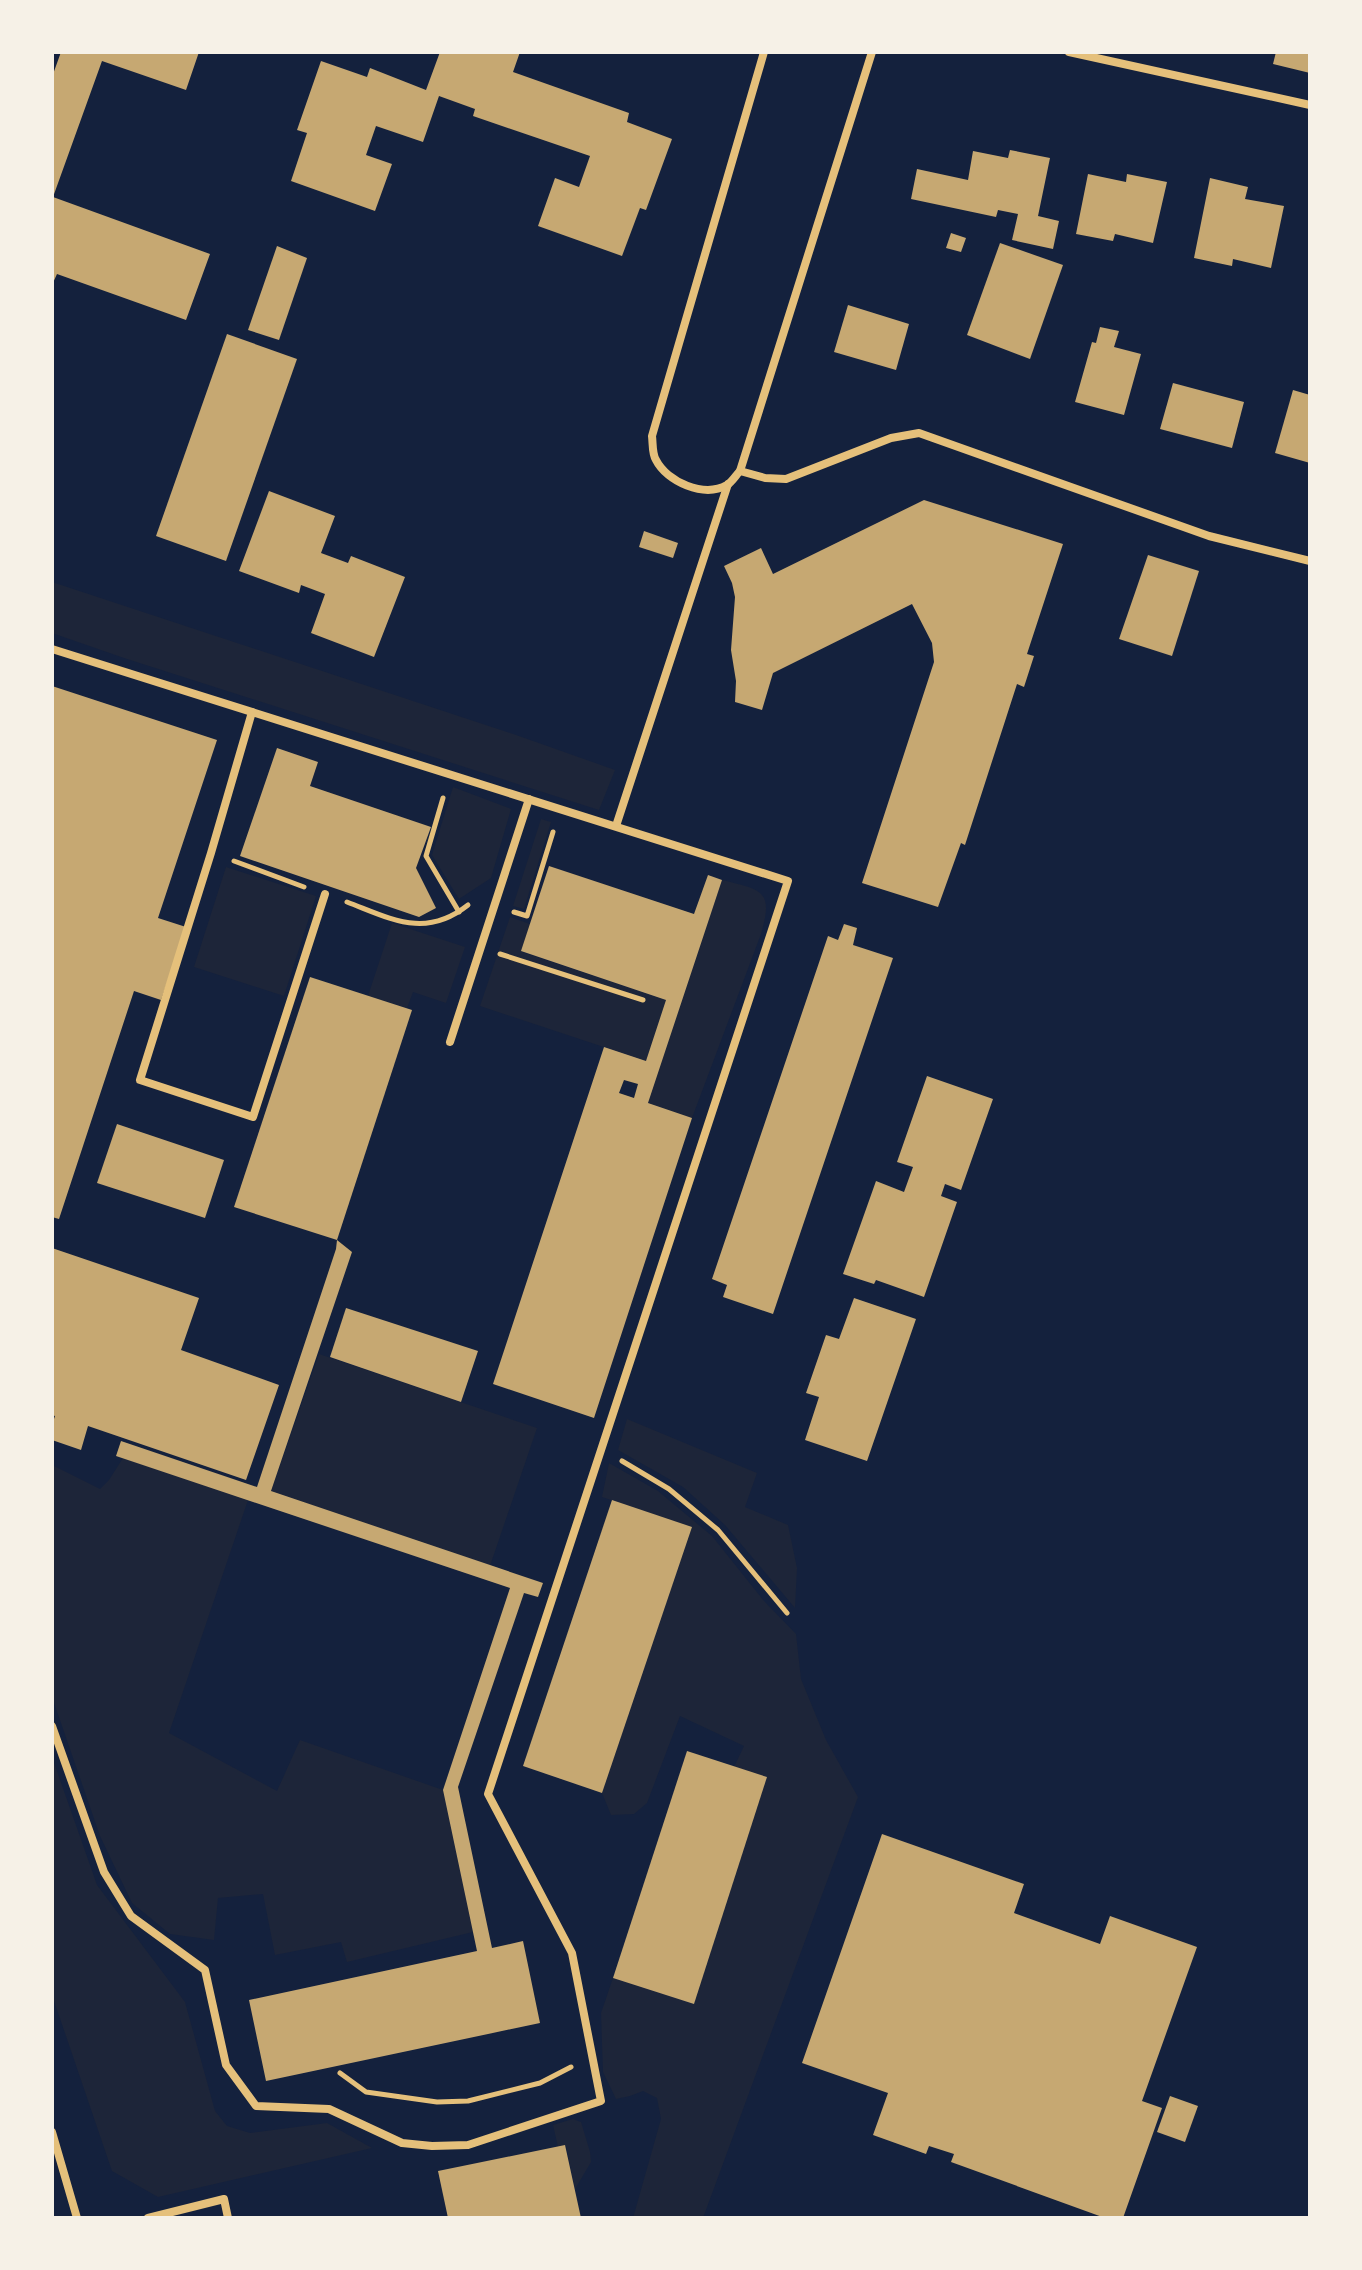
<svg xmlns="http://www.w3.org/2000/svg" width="1362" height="2270" viewBox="0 0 1362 2270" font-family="Signika,sans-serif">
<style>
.green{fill:#1d2539}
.building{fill:#c6a872;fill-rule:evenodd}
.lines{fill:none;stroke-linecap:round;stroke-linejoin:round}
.path{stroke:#e5c07b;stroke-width:5}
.minor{stroke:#e5c07b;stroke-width:8}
</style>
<rect width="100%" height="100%" fill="#14213d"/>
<g class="green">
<path d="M52 582 519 736 615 770 599 810 124 658 52 633Z"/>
<path d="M453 787 511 809 491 878 459 899 432 855Z"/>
<path d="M541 819 551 822 524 909 513 906Z"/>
<path d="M226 867 316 896 284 996 194 967Z"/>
<path d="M722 880C762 890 774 890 761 934L692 1118 648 1103Z"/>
<path d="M510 917 530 924 522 952 666 1000 646 1061 480 1006Z"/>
<path d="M392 923 465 947 446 1003 413 992 407 1008 368 996Z"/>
<path d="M319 1354 537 1428 490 1566 271 1491Z"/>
<path d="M627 1419 757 1473 745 1507 788 1525 797 1568 795 1608 725 1525 683 1487 618 1450Z"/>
<path d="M123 1458 248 1500 169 1733 277 1791 300 1740 443 1790 473 1932 347 1962 341 1942 275 1955 263 1894 218 1898 214 1940 170 1934 132 1903 100 1836 52 1697V1465L100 1489 109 1480Z"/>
<path d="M609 1463 658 1491 712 1536 764 1601 796 1634 801 1679 826 1740 858 1797 703 2218H633L661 2119 657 2098 643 2091 630 2096 616 2099 603 2072 601 2013 613 1978 694 2004 767 1777 734 1767 744 1746 680 1716 647 1803 634 1814 611 1815 602 1793 692 1527 602 1497Z"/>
<path d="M52 1757 97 1885 185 2002 215 2111 227 2126 250 2133 327 2123 372 2148 158 2197 112 2171 52 1995Z"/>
<path d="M573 2119 581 2122 590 2152 591 2162 575 2189 566 2146 558 2147 553 2125Z"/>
</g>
<g class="building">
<path d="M61 52H199L186 90 102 61 53 197 210 254 186 320 57 274 52 285V77Z"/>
<path d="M440 52H520L513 72 629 113 627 122 672 139 646 210 640 208 622 256 538 226 555 178 579 187 590 156 473 116 475 109 439 96 423 142 376 126 366 155 392 164 375 211 291 181 307 133 297 130 321 61 367 77 370 68 426 90Z"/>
<path d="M1276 52H1310V73L1273 64Z"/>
<path d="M1010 150 1050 158 1038 216 1059 221 1053 249 1012 240 1018 214 998 210 996 217 911 199 917 169 968 180 973 151 1008 158Z"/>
<path d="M1088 174 1126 182 1127 174 1167 182 1153 243 1115 234 1113 241 1076 234Z"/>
<path d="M1210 178 1248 187 1245 199 1284 206 1271 268 1233 259 1232 266 1194 258Z"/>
<path d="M951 233 966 238 961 252 946 248Z"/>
<path d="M1000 243 1063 265 1030 359 967 335Z"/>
<path d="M277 246 307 258 279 340 248 330Z"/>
<path d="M848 305 909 324 896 370 834 352Z"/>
<path d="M1100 327 1119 331 1114 347 1141 354 1124 415 1075 402 1092 342 1096 343Z"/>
<path d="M227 334 297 359 226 561 156 536Z"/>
<path d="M1173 383 1244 402 1232 448 1160 429Z"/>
<path d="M1293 390 1310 395V463L1275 453Z"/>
<path d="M269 491 335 516 321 553 348 563 351 556 405 577 374 657 311 633 325 594 301 585 299 593 239 571Z"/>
<path d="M924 500 1063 544 1027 654 1034 656 1024 687 1017 684 965 845 961 843 938 907 862 883 934 662 932 643 912 604 773 673 762 710 735 702 736 681 731 650 735 597 732 583 724 566 761 548 773 574Z"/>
<path d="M644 531 678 543 673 558 639 547Z"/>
<path d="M1148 555 1199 571 1172 656 1119 639Z"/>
<path d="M52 686 217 740 158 918 186 927 161 1000 134 991 59 1219 52 1217Z"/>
<path d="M277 748 318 762 310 786 431 827 416 868 436 908 419 917 240 856Z"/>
<path d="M549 866 694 914 708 875 722 880 648 1103 692 1118 594 1418 493 1384 604 1047 646 1061 666 1000 521 951ZM624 1080 638 1084 634 1098 619 1093Z"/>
<path d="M844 924 857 928 853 945 893 958 773 1314 723 1297 727 1285 712 1279 828 936 838 940Z"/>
<path d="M310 977 412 1010 337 1240 234 1207Z"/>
<path d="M927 1076 993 1099 961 1190 945 1184 941 1196 957 1202 924 1297 876 1280 874 1284 843 1274 876 1181 904 1192 913 1167 897 1162Z"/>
<path d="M117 1124 224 1160 205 1218 97 1183Z"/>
<path d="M337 1240 352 1252 271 1491 543 1583 538 1597 524 1593 458 1787 492 1948 523 1941 540 2023 266 2081 249 2000 477 1951 443 1790 510 1588 116 1456 121 1441 257 1487 336 1249Z"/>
<path d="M52 1248 199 1298 181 1350 279 1385 246 1480 88 1426 81 1450 52 1440V1425L55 1416 52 1415Z"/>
<path d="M854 1298 916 1319 867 1461 805 1440 819 1397 806 1393 826 1335 839 1339Z"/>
<path d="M346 1308 478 1351 461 1402 330 1357Z"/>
<path d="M612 1500 692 1527 602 1793 523 1766Z"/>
<path d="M687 1751 767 1777 694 2004 613 1978Z"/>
<path d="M882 1834 1024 1884 1014 1913 1100 1944 1110 1916 1197 1947 1142 2101 1162 2108 1123 2218H1105L951 2162 954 2154 929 2146 926 2154 873 2135 888 2093 802 2063Z"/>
<path d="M1170 2096 1198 2106 1185 2142 1157 2132Z"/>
<path d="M565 2145 581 2218H448L438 2171Z"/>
</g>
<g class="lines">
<g class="path">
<path d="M443 798 426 856 459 912"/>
<path d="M234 861 304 887"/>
<path d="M347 902C392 919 425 939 468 905"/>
<path d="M514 912 527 916 553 832"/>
<path d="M500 954 643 1000"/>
<path d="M622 1461 669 1489 718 1530 787 1613"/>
<path d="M340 2073 366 2092 437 2102 468 2101 540 2083 571 2067"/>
</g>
<g class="minor">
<path d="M764 52 652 436C653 444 652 454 656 460 667 482 704 498 727 485 732 482 736 475 740 471L872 52"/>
<path d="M1069 52 1310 105"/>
<path d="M740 471 765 478 786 479 891 438 919 433 1209 536 1310 561"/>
<path d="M52 649 788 881 488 1794 572 1953 601 2101 468 2145 432 2146 402 2143 329 2109 256 2106 226 2065 205 1970 131 1916 104 1872 52 1726"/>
<path d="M252 712 211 853 140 1080 253 1117 325 894"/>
<path d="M616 826 728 484"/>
<path d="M450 1042 529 799"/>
<path d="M52 2132 77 2218"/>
<path d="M148 2218 224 2199 228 2218"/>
</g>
</g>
<rect width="1362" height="2270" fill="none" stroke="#f6f1e7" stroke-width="108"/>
</svg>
